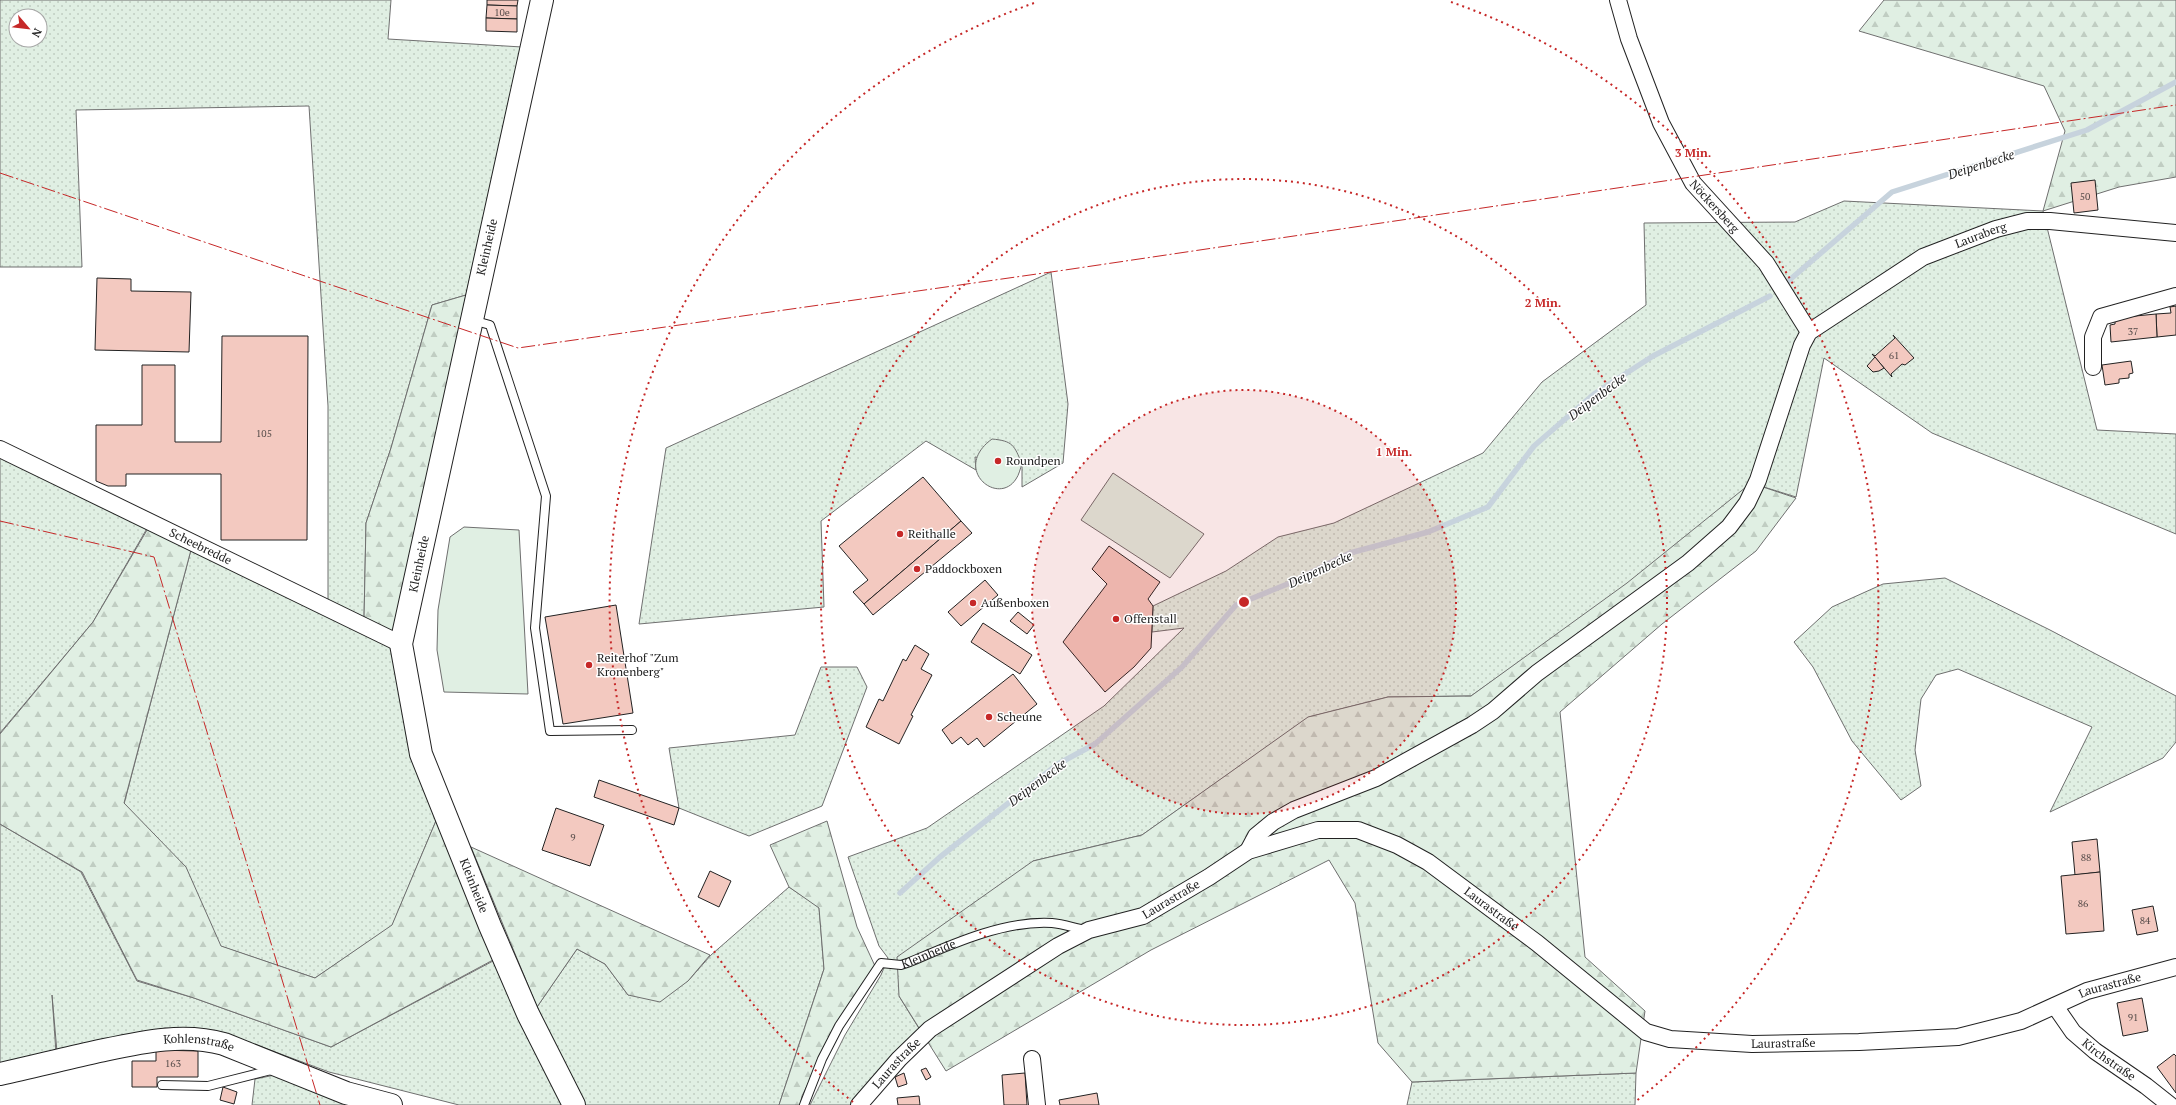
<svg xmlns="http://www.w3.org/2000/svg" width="2176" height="1105" viewBox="0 0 2176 1105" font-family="'PT Serif',serif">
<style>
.green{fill:url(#green-dots);stroke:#6f6f6f;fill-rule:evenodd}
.forest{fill:url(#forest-firs);stroke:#6f6f6f}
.pitch{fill:#e0efe3;stroke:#6f6f6f}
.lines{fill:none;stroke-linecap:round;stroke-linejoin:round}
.stream{stroke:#c7d3dd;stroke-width:5.5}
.building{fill:#f3c9c0;stroke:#222}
.lane-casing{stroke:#222;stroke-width:10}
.street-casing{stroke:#222;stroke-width:18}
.secondary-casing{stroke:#222;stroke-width:24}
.lane{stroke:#fff;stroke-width:8}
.street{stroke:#fff;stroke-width:16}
.secondary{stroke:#fff;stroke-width:22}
.power{stroke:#c62828;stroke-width:1;stroke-dasharray:14 3 2 3;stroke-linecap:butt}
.ring{fill:none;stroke:#c62828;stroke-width:2;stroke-dasharray:2 4}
.poi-dot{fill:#c62828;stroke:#fff;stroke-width:1.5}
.labels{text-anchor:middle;stroke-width:3;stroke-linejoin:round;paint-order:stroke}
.number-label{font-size:10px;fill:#564c4a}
.street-label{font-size:12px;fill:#222;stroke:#fff}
.poi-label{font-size:12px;fill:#222;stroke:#fff;text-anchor:start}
.water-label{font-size:13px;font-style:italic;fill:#222;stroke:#fff}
.centre{fill:#c62828;stroke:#fff;stroke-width:2}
.ring-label{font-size:12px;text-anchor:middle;font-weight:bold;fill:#c62828;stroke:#fff;stroke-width:3;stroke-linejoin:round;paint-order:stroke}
</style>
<defs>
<pattern id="green-dots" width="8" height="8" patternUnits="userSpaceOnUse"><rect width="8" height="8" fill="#e0efe3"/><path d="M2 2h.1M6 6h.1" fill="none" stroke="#c0cdc2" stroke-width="1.8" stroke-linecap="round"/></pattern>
<pattern id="forest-firs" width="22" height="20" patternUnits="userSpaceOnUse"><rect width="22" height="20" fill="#e0efe3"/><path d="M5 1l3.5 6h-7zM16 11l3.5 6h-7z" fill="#c0cdc2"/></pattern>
</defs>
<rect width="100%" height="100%" fill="#fff"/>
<g class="green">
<path d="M0 0H391L388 39 522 47 466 295 432 305 391 448 366 523 364 619 328 600V406L309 106 76 110 82 267H0ZM16 16H40V40H16Z"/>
<path d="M1844 201 2043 211 2097 430 2176 434V534L1932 433 1824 358 1796 497 1751 483 1737 508 1471 696 1388 697 1309 717 1142 835 1033 861 899 996 920 1030 850 1105H810L845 1035 881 975 888 958 879 946 848 857 927 828 1104 706 1184 628 1152 632 1153 606 1226 571 1278 537 1334 523 1483 453 1542 382 1646 305 1644 223 1795 222Z"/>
<path d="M1051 272 1068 404 1063 463 1022 487V464L975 457 976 470 926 441 821 521 824 607 639 624 666 448Z"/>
<path d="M0 454 149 525 93 622 0 733Z"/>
<path d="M192 546 397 647 438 816 392 926 315 978 220 946 186 868 124 804Z"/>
<path d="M1945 578 2050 630 2176 696V742L2163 758 2050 812 2092 727 1958 669 1936 675 1921 699 1915 750 1921 786 1901 800 1852 741 1813 667 1794 642 1832 607 1883 584Z"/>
<path d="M821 667H857L867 687 822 806 749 836 679 808 669 748 795 735Z"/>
<path d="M0 824 81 872 137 981 194 998 331 1047 493 961 565 1105H459L329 1072 227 1034 165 1028 57 1052 52 995 56 1053 0 1064Z"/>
<path d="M789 887 819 907 824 969 779 1105H585L537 1007 577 949 605 964 628 995 688 981 711 955Z"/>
<path d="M1636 1073 1635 1105H1407L1412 1082Z"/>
<path d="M275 1075 369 1105H252L255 1079Z"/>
</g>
<g class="forest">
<path d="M1884 0H2176V177L2119 187 2043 211 2065 131 2044 86 1859 31Z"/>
<path d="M466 295 396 633 364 619 366 523 391 448 432 305Z"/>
<path d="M1751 483 1796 498 1756 551 1662 624 1560 712 1585 957 1645 1011 1636 1073 1412 1082 1378 1043 1355 903 1329 860 1151 950 946 1071 899 996 897 957 1033 861 1142 835 1308 717 1388 697 1471 696 1627 583Z"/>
<path d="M150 525 192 546 124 803 186 867 221 946 315 978 392 925 438 816 493 960 331 1047 194 998 137 980 82 872 0 824V734L93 622Z"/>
<path d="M827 821 857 927 875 966 835 1029 802 1096 800 1105H779L824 969 819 908 789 887 770 845Z"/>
<path d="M471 847 710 955 688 981 660 1002 628 995 605 964 577 949 537 1007Z"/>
</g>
<g class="pitch">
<path d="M992 439C1013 441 1014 445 1022 464 1020 469 1019 475 1016 479 998 507 951 469 992 439Z"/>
<path d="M1113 473 1204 534 1170 578 1081 520Z"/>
<path d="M464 527 519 530 528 694 444 692 437 650 438 610 450 537Z"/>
</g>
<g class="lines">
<g class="stream">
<path d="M1786 283 1892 192 2087 130 2176 82"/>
<path d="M900 893 940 857 1058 764 1095 744 1182 667 1236 605 1290 583 1350 553 1428 532 1488 507 1534 446 1594 394 1653 356 1770 296"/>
</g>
</g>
<g class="building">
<path d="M487 0H518L517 6 487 5Z"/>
<path d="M487 5 517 6V19L486 18Z"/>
<path d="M486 18 517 19V32L486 31Z"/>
<path d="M2095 180 2098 210 2074 213 2071 183Z"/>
<path d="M97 278 131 279V291L191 292 189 352 95 350Z"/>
<path d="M2176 306V335L2157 337 2156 314 2171 313 2170 307Z"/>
<path d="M2156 314 2157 337 2111 342 2110 325 2115 324V318Z"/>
<path d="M1893 335 1914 358 1905 365 1902 364 1891 374 1892 377 1872 354 1875 356 1895 338Z"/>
<path d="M222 336H308L307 540H221V474H126V486H108L96 481V425H142V365H175V442H221Z"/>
<path d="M1875 357 1884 368 1879 371 1873 372 1867 366Z"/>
<path d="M2131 361 2133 373 2129 374V378L2119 379V383L2105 385 2102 365Z"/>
<path d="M923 477 961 521 864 604 853 592 868 580 839 546Z"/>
<path d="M961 521 972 533 873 615 864 604Z"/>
<path d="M1109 546 1160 582 1148 599 1153 606 1151 648 1134 667 1105 692 1063 642 1107 584 1092 569Z"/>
<path d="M985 580 998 595 961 626 948 612Z"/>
<path d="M616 605 633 713 563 724 545 617Z"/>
<path d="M1018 612 1034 625 1027 634 1010 621Z"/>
<path d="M983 623 1032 655 1020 674 971 642Z"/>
<path d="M915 645 929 654 921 669 932 675 911 715 913 716 899 744 866 727 879 699 883 701 903 659 906 661Z"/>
<path d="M1013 674 1037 704 984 747 977 738 968 745 961 737 952 744 942 730Z"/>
<path d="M599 780 679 808 674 825 594 797Z"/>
<path d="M556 808 604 825 590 866 542 850Z"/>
<path d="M2097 839 2100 872 2075 875 2072 842Z"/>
<path d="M710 871 731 881 719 907 698 897Z"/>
<path d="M2100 872 2104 931 2066 934 2061 876Z"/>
<path d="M2153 906 2158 931 2137 935 2132 910Z"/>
<path d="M2142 998 2148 1031 2123 1036 2117 1003Z"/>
<path d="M156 1050 198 1051V1077H157V1087H132V1061H156Z"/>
<path d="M2174 1054 2176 1056V1093L2157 1067Z"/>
<path d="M926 1068 931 1077 926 1080 921 1070Z"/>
<path d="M904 1073 907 1084 898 1087 895 1077Z"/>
<path d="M1025 1073 1027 1105H1004L1002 1075Z"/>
<path d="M223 1087 237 1092 234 1104 220 1100Z"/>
<path d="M1097 1093 1099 1105H1060L1059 1100Z"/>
<path d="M919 1096 920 1105H898L897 1098Z"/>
</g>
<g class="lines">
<g class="lane-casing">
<g id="lane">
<path d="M472 320 490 325 546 496 535 628 550 731 632 730"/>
<path d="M162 1085 208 1086 275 1069"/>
<path id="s1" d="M804 1105 822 1059 839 1026 881 963 901 965 910 962C952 944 1005 920 1052 923 1063 924 1075 928 1086 930"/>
</g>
</g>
<g class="street-casing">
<g id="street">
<path id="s2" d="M1618 0 1629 39 1661 123 1693 183 1766 263 1809 332"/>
<path d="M2093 367V337L2101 317 2176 296"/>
<path id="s3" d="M0 449 401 644"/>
<path id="s4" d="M1248 851 1256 836 1273 822 1294 810 1376 778 1472 725 1493 711 1537 673 1688 563 1729 527 1747 503 1758 480 1802 345 1809 332 1923 257 1996 229 2027 221H2050L2176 233"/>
<path id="s5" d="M2055 1006 2073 1032 2095 1051 2146 1086 2170 1105"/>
<path d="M1032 1059 1037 1105"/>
<path id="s6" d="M859 1105 899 1059 930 1029 1058 946 1089 930 1143 916 1209 877 1248 851 1318 830H1358L1397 845 1428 862 1537 943 1646 1032 1670 1039 1752 1044 1859 1042 1958 1037 2021 1021 2087 991 2176 967"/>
</g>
</g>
<g class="secondary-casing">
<g id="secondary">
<path id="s7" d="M542 0 401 644 421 754 490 926 528 1014 574 1105"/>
<path id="s8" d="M0 1074C32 1067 63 1059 95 1052 138 1043 181 1032 224 1044L346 1093 391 1105"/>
</g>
</g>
<use href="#lane" class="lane"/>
<use href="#street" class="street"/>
<use href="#secondary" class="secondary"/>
<g class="power">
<path d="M0 173 518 348 1065 270 2176 105"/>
<path d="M0 521 154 557 320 1105"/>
</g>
</g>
<circle cx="1244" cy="602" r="212" fill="#c62828" fill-opacity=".12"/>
<g class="ring">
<circle cx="1244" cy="602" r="212"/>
<circle cx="1244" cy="602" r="423"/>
<path d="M853 1102A635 635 0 0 1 1037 2M1451 2A635 635 0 0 1 1635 1102"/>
</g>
<g class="poi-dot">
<circle cx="998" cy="461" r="4"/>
<circle cx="900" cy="534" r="4"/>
<circle cx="917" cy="569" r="4"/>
<circle cx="973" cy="603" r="4"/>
<circle cx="1116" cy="619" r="4"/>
<circle cx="589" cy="665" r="4"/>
<circle cx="989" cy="717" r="4"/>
</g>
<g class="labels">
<g class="number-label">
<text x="502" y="16">10e</text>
<text x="2085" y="200">50</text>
<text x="2133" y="335">37</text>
<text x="1894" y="359">61</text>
<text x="264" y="437">105</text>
<text x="573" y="841">9</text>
<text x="2086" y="861">88</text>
<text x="2083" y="907">86</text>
<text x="2145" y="924">84</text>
<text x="2133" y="1021">91</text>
<text x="173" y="1067">163</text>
</g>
<g class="street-label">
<text dy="4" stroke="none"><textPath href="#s2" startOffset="230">Nöckersberg</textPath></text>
<text dy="4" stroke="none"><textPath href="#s4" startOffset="996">Lauraberg</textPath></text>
<text transform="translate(487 247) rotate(-77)" y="4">Kleinheide</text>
<text dy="4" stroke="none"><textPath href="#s3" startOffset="223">Scheebredde</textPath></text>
<text transform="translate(419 564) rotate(-78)" y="4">Kleinheide</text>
<text dy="4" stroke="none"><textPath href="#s7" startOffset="913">Kleinheide</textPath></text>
<text dy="4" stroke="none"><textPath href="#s6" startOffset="380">Laurastraße</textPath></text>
<text dy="4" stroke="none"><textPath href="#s6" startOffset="740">Laurastraße</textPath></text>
<text dy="4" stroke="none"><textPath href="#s1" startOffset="212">Kleinheide</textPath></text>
<text dy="4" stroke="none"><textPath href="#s6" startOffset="1412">Laurastraße</textPath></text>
<text dy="4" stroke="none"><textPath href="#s6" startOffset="1076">Laurastraße</textPath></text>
<text dy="4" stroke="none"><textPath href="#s8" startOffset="203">Kohlenstraße</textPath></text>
<text dy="4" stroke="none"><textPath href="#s5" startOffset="77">Kirchstraße</textPath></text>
<text dy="4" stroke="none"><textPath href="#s6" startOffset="56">Laurastraße</textPath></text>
</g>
<g class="poi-label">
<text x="1006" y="465">Roundpen</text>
<text x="908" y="538">Reithalle</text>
<text x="925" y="573">Paddockboxen</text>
<text x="981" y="607">Außenboxen</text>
<text x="1124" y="623">Offenstall</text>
<text x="597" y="662">Reiterhof "Zum<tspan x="597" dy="14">Kronenberg"</tspan></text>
<text x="997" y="721">Scheune</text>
</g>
<g class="water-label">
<text transform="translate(1981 164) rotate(-18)" y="5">Deipenbecke</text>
<text transform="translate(1597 396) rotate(-37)" y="5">Deipenbecke</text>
<text transform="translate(1320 569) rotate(-25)" y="5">Deipenbecke</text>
<text transform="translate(1037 782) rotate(-37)" y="5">Deipenbecke</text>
</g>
</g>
<circle cx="1244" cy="602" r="6" class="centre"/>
<g class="ring-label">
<text x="1693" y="157">3 Min.</text>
<text x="1543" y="307">2 Min.</text>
<text x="1394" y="456">1 Min.</text>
</g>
<g transform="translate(28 28) rotate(118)"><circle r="19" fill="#ffffff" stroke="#a7a7a7"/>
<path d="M0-3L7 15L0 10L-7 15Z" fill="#c62828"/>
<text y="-6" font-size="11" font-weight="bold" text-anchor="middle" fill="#222222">N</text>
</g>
</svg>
